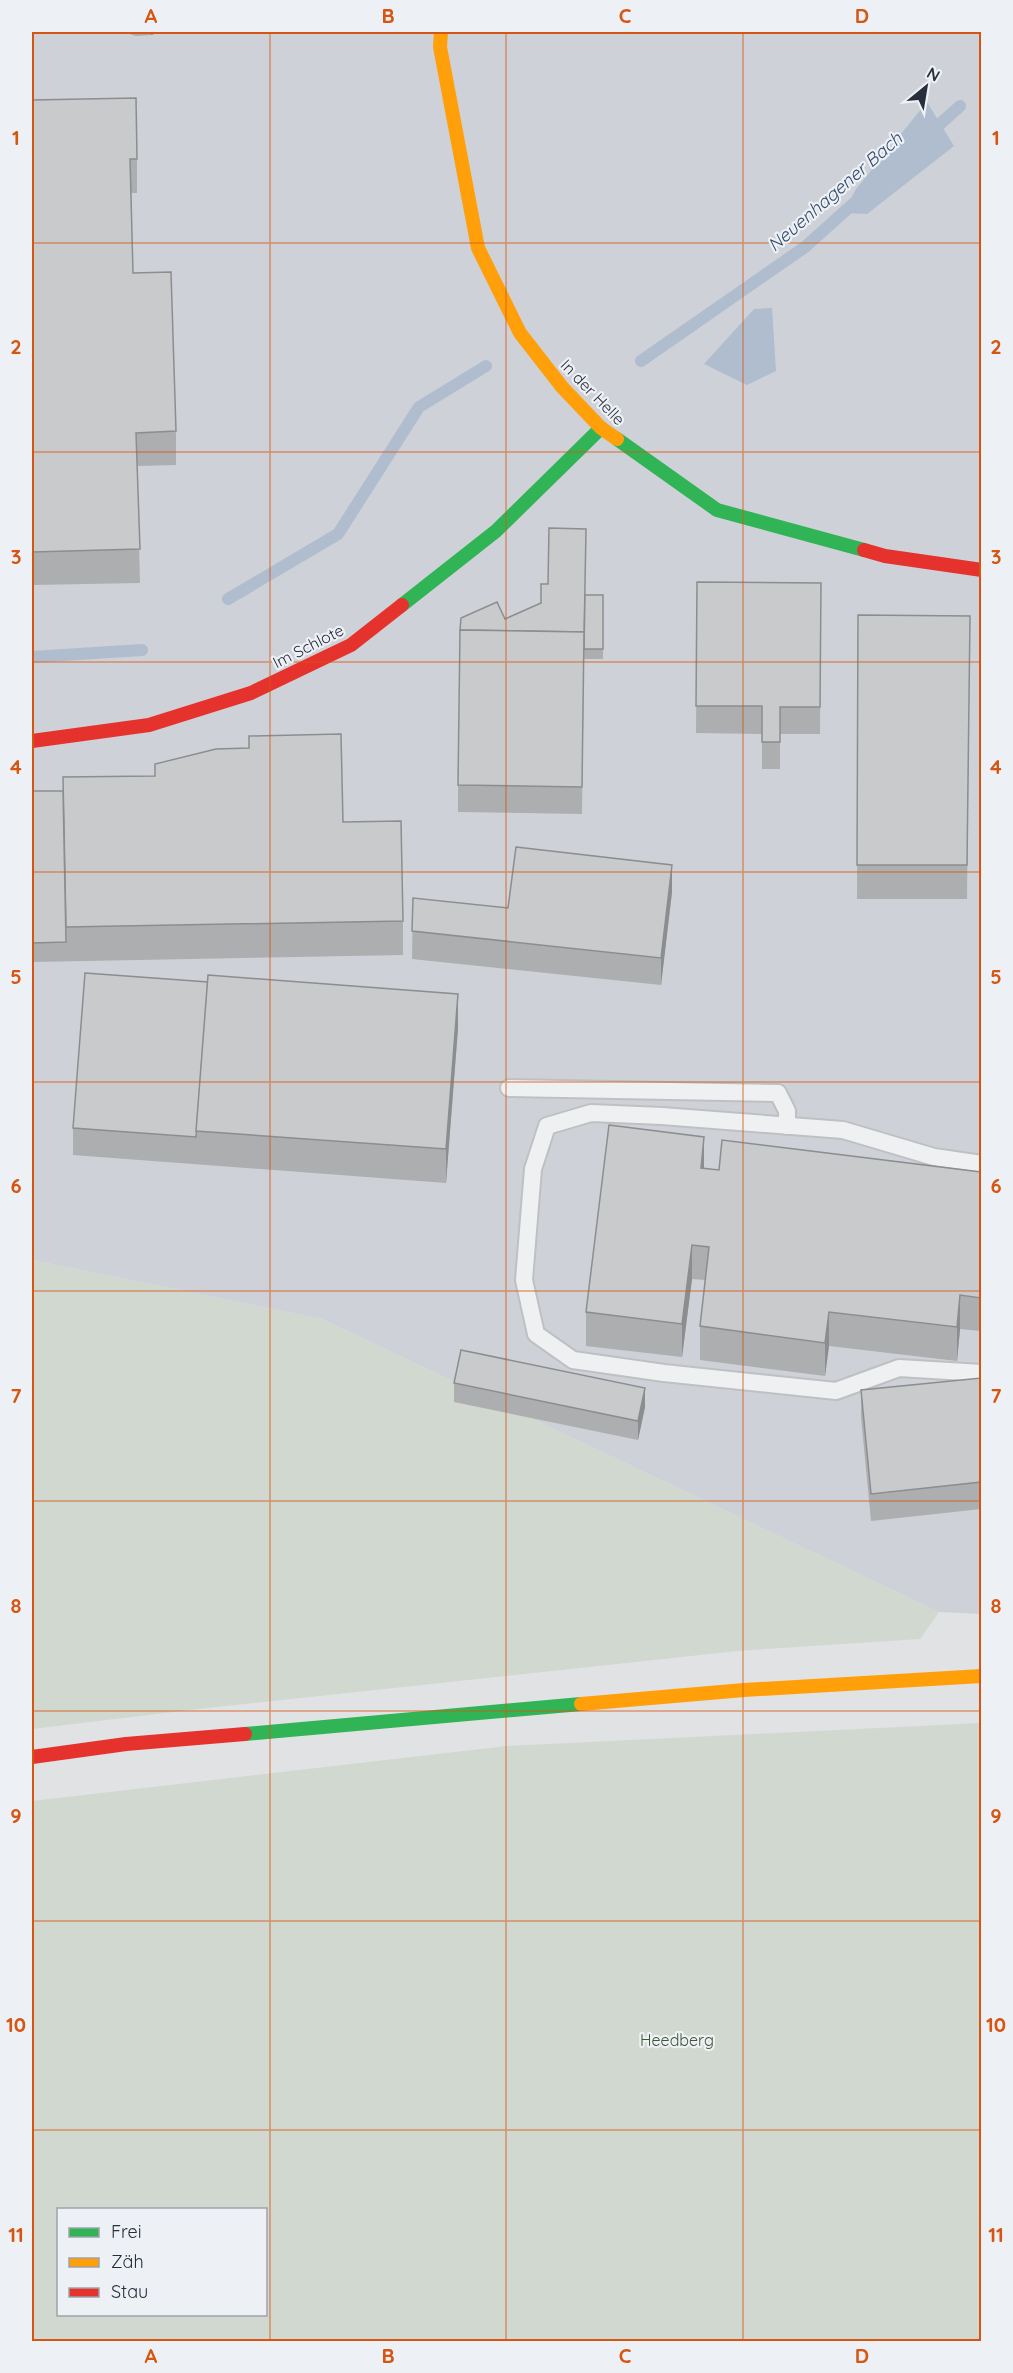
<svg xmlns="http://www.w3.org/2000/svg" width="1013" height="2373" viewBox="0 0 1013 2373" font-family="Quicksand,sans-serif">
<style>
.built{fill:#ced1d7}
.green{fill:#d0d8d0;fill-rule:evenodd}
.water{fill:#b0bdce}
.lines{fill:none;stroke-linecap:round;stroke-linejoin:round}
.stream{stroke:#b0bdce;stroke-width:12}
.lane-casing{stroke:#bec0c2;stroke-width:20}
.lane{stroke:#eff0f1;stroke-width:16}
.fast{stroke:#30b455;stroke-width:14}
.slow{stroke:#ff9f0a;stroke-width:14}
.jam{stroke:#e5322d;stroke-width:14}
.wall{fill:#acaeaf}
.shaded-wall{fill:#8c8d8f}
.building{fill:#c8cacc;stroke:#8c8d8f;stroke-width:1.5}
.grid{fill:none;stroke:#d55511;stroke-width:1.5;stroke-opacity:0.55}
.labels{text-anchor:middle;stroke-width:4.5;stroke-linejoin:round;paint-order:stroke}
.street-label{font-size:16px;fill:#282e3c;stroke:#edf0f4}
.park-label{font-size:16px;fill:#3b5736;stroke:#edf0f4}
.water-label{font-size:18px;font-style:italic;fill:#354b6d;stroke:#edf0f4}
.neatline{fill:none;stroke:#d55511;stroke-width:2}
.grid-label{font-size:20px;text-anchor:middle;font-weight:bold;fill:#d55511}
</style>
<rect width="100%" height="100%" fill="#e0e2e4"/>
<path class="built" d="M32 32H981V1614L939 1612 322 1319 32 1260Z"/>
<g class="green">
<path d="M32 1260 322 1319 939 1612 920 1639 737 1651 198 1709 32 1729Z"/>
<path d="M981 1723V2341H32V1801L507 1746ZM58 2210H266V2314H58Z"/>
</g>
<g class="water">
<path d="M927 102 954 146 867 214 843 213 856 189Z"/>
<path d="M772 308 776 371 747 385 704 364 754 309Z"/>
</g>
<g class="lines">
<g class="stream">
<path d="M929 134 960 106"/>
<path d="M641 361 805 247 854 203"/>
<path d="M228 599 338 534 419 407 486 366"/>
<path d="M32 657 142 650"/>
</g>
<g class="lane-casing">
<g id="lane">
<path d="M509 1088 778 1093 787 1111V1126"/>
<path d="M982 1164 934 1157 843 1130 662 1116 591 1113 547 1126 533 1169 524 1280 536 1334 573 1360 664 1373 836 1391 899 1368 982 1373"/>
</g>
</g>
<use href="#lane" class="lane"/>
<g class="fast">
<path d="M617 439 717 510 864 550"/>
<path d="M402 605 496 531 601 428"/>
<path d="M245 1734 581 1704"/>
</g>
<g class="slow">
<path d="M441 32 440 47 478 248 520 333 562 387 601 428 617 439"/>
<path d="M581 1704 744 1690 982 1676"/>
</g>
<g class="jam">
<path d="M864 550 885 556 982 570"/>
<path d="M32 741 149 725 251 693 351 645 402 605"/>
<path d="M32 1757 126 1744 245 1734"/>
</g>
</g>
<g class="wall">
<path d="M123 32H161L151 35 136 36Z"/>
<path d="M32 100 137 159V193H131L133 273 176 431V465L137 466 140 583 32 585Z"/>
<path d="M697 582 821 583 820 734H780V769H762V734L696 733Z"/>
<path d="M585 595H603V659H584L582 814 458 812V785L505 619Z"/>
<path d="M858 615 970 616 967 899H857Z"/>
<path d="M32 791 343 822 403 921V955L32 962Z"/>
<path d="M672 892 661 985 412 959 413 898 508 908Z"/>
<path d="M458 1028 446 1183 73 1155V1128Z"/>
<path d="M704 1168 719 1170 981 1172V1331L960 1329 957 1361 829 1346 825 1376 700 1360V1326L705 1280 692 1279 682 1357 586 1346V1312Z"/>
<path d="M981 1378V1509L871 1521 861 1417V1390Z"/>
<path d="M454 1383 645 1407 638 1440 454 1402Z"/>
</g>
<g class="shaded-wall">
<path d="M151 32H161L151 35Z"/>
<path d="M672 865V892L661 985V958Z"/>
<path d="M458 994V1028L446 1183V1149Z"/>
<path d="M704 1137V1171L701 1168Z"/>
<path d="M692 1245V1279L682 1357V1324Z"/>
<path d="M960 1295V1329L957 1361V1327Z"/>
<path d="M829 1312V1346L825 1376V1343Z"/>
<path d="M645 1388V1407L638 1440V1421Z"/>
</g>
<g class="building">
<path d="M136 98 137 159H130L133 273 171 272 176 431 136 433 140 549 32 552V100Z"/>
<path d="M549 528 586 529 584 640V632L460 630 461 618 497 602 505 619 541 603V584H548Z"/>
<path d="M697 582 821 583 820 707H780V742H762V706H696Z"/>
<path d="M585 595H603V649H584Z"/>
<path d="M858 615 970 616 967 865H857Z"/>
<path d="M460 630 584 632 582 787 458 785Z"/>
<path d="M341 734 343 822 401 821 403 921 66 927 63 777 155 776V764L216 749 249 748V736Z"/>
<path d="M32 791H63L66 942 32 943Z"/>
<path d="M516 847 672 865 661 958 412 931 413 898 508 908Z"/>
<path d="M85 973 208 982 196 1137 73 1128Z"/>
<path d="M208 975 458 994 446 1149 196 1131Z"/>
<path d="M609 1125 704 1137 701 1168 719 1170 722 1140 981 1172V1298L960 1295 957 1327 829 1312 825 1343 700 1326 709 1247 692 1245 682 1324 586 1312Z"/>
<path d="M461 1350 645 1388 638 1421 454 1383Z"/>
<path d="M981 1378V1482L871 1494 861 1390Z"/>
</g>
<path class="grid" d="M270 32V2342M506 32V2342M743 32V2342M32 243H982M32 452H982M32 662H982M32 872H982M32 1082H982M32 1291H982M32 1501H982M32 1711H982M32 1921H982M32 2130H982"/>
<g class="labels">
<g class="street-label">
<text transform="translate(593 392) rotate(46)" y="6">In der Helle</text>
<text transform="translate(308 646) rotate(-27)" y="6">Im Schlote</text>
</g>
<g class="park-label">
<text x="677" y="2046">Heedberg</text>
</g>
<g class="water-label">
<text transform="translate(835 192) rotate(-41)" y="6">Neuenhagener Bach</text>
</g>
</g>
<rect width="1013" height="2373" fill="none" stroke="#edf0f4" stroke-width="66"/>
<rect x="57" y="2208" width="210" height="108" fill="#edf0f4" stroke="#9ea2aa" stroke-width="1.5"/>
<rect x="69" y="2228" width="30" height="9" fill="#30b455" stroke="#9ea2aa" stroke-width="1.5"/>
<text x="111" y="2238" font-size="18" fill="#282e3c">Frei</text>
<rect x="69" y="2258" width="30" height="9" fill="#ff9f0a" stroke="#9ea2aa" stroke-width="1.5"/>
<text x="111" y="2268" font-size="18" fill="#282e3c">Zäh</text>
<rect x="69" y="2288" width="30" height="9" fill="#e5322d" stroke="#9ea2aa" stroke-width="1.5"/>
<text x="111" y="2298" font-size="18" fill="#282e3c">Stau</text>
<g transform="translate(926 87) rotate(30)" stroke="#edf0f4" stroke-width="4.5" paint-order="stroke">
<path d="M0-4.5L10 22L0 15L-10 22Z" fill="#282e3c"/>
<text y="-9" font-size="16" font-weight="bold" text-anchor="middle" fill="#282e3c">N</text>
</g>
<rect x="33" y="33" width="947" height="2307" class="neatline"/>
<g class="grid-label">
<text x="151" y="23">A</text>
<text x="388" y="23">B</text>
<text x="625" y="23">C</text>
<text x="862" y="23">D</text>
<text x="16" y="145">1</text>
<text x="996" y="145">1</text>
<text x="16" y="354">2</text>
<text x="996" y="354">2</text>
<text x="16" y="564">3</text>
<text x="996" y="564">3</text>
<text x="16" y="774">4</text>
<text x="996" y="774">4</text>
<text x="16" y="984">5</text>
<text x="996" y="984">5</text>
<text x="16" y="1193">6</text>
<text x="996" y="1193">6</text>
<text x="16" y="1403">7</text>
<text x="996" y="1403">7</text>
<text x="16" y="1613">8</text>
<text x="996" y="1613">8</text>
<text x="16" y="1823">9</text>
<text x="996" y="1823">9</text>
<text x="16" y="2032">10</text>
<text x="996" y="2032">10</text>
<text x="16" y="2242">11</text>
<text x="996" y="2242">11</text>
<text x="151" y="2363">A</text>
<text x="388" y="2363">B</text>
<text x="625" y="2363">C</text>
<text x="862" y="2363">D</text>
</g>
</svg>
